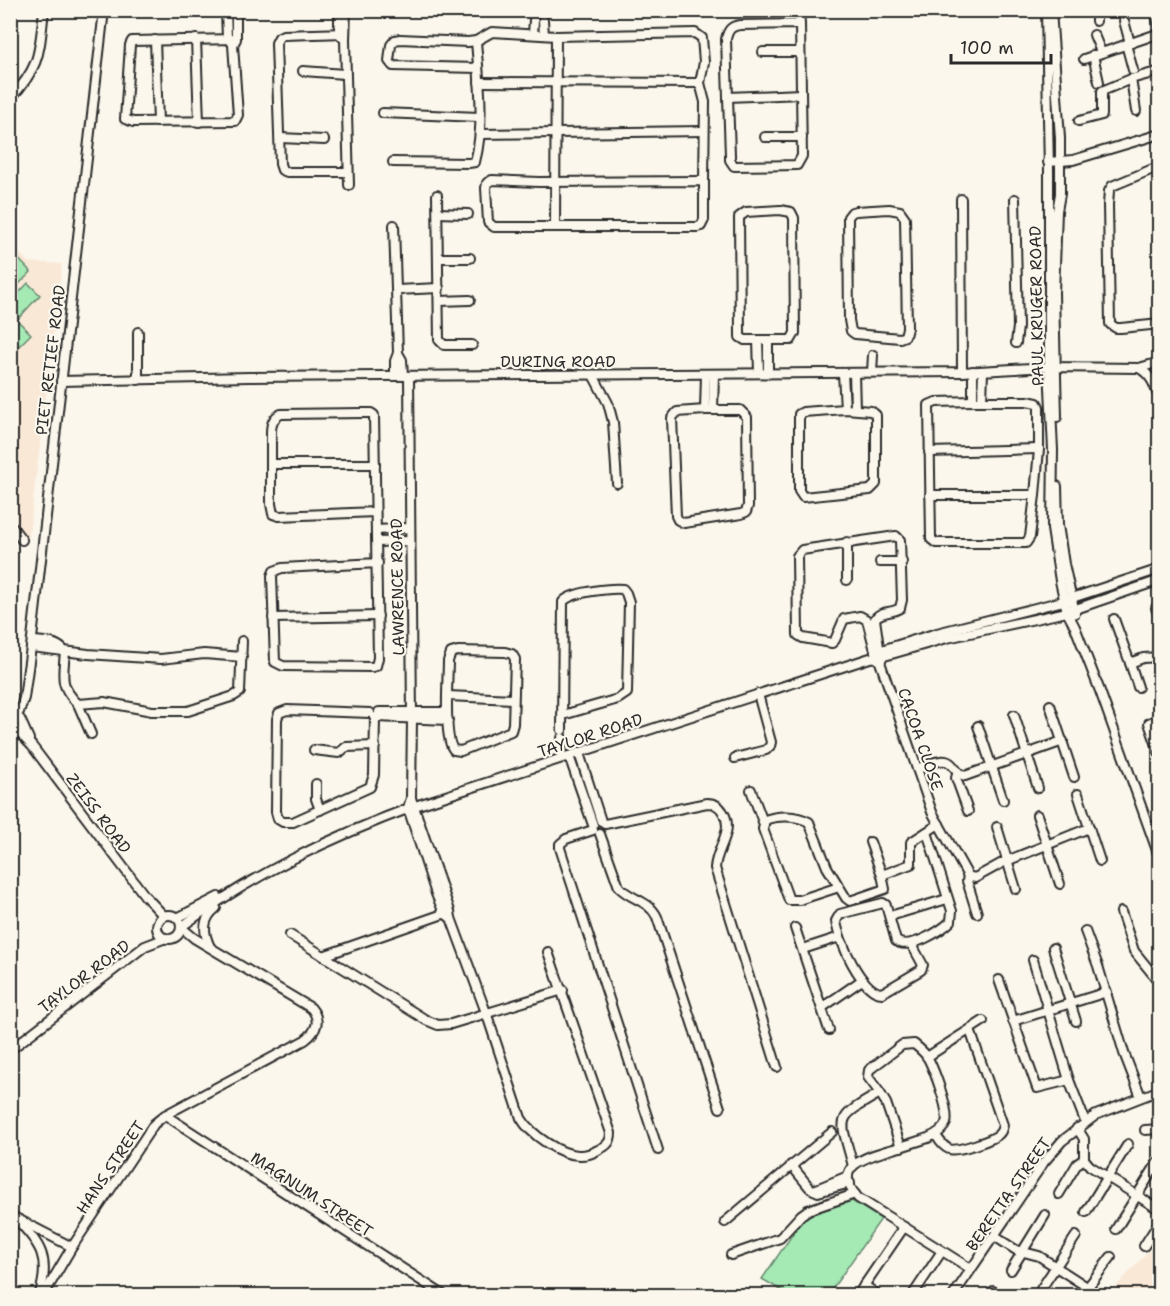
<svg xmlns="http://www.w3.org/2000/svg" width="1170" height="1306" viewBox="0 0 1170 1306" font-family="'Shantell Sans',sans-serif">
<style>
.built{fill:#f9e8d6}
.green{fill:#a5e9b5;stroke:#688a70;stroke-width:1.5}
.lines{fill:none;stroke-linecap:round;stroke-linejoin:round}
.minor-casing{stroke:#2b2b2b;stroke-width:12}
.minor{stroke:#fbf7ec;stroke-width:8}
.labels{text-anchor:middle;stroke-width:4.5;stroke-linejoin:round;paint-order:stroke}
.street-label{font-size:16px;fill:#2b2b2b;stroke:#fbf7ec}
</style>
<rect width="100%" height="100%" fill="#fbf7ec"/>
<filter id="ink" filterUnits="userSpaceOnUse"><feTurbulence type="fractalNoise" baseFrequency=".0167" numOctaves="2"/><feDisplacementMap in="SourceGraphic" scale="12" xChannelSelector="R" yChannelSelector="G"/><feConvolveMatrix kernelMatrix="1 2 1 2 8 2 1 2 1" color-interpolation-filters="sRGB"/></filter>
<g filter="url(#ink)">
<g class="built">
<path d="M11 244 28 262 62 264 28 543 11 519Z"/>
<path d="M1159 1240V1295H1108Z"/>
</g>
<g class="green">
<path d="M11 251 31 272 11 292Z"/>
<path d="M28 283 40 295 17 320 31 334 11 354V301Z"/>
<path d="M852 1201 881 1219 828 1295H789L762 1279 805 1216Z"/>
</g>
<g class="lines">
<g class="minor-casing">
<g id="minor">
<path d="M226 10 227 38 230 41"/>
<path d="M339 10V33L342 37"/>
<path d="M346 10 345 40 349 185"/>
<path d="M799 10 800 24 802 156 797 165 734 166 730 160V155L726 39C728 30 731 26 740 25L800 24"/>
<path d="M1046 10 1049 172V367L1053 450 1052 529 1060 581 1067 612 1075 627 1100 691 1160 859"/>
<path d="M1051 10 1060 138V194L1057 211 1054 293 1057 417"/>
<path d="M1096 10V21"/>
<path d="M534 11V10"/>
<path d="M543 11V10"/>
<path d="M1156 12 1160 32"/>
<path d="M543 20 544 35"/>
<path d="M1124 21 1130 43"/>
<path d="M345 33 283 35 279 37 276 43 280 164 282 170 287 172H348"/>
<path d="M533 34 534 20"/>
<path d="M1094 35 1101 52"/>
<path d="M196 39 199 122"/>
<path d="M236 39 132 41 130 45 125 119 133 122 235 121 238 115 233 45 236 39V10"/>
<path d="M155 40 158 122"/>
<path d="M1126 44 1133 70"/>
<path d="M763 52H800"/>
<path d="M1093 55 1099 82"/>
<path d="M1084 59 1160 33"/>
<path d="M478 68 393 66 389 61 391 45 395 40 400 39 468 42 476 41 492 32 556 36 695 33 702 38 704 62 700 83 479 82"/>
<path d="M303 71 345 74"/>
<path d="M700 83 705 102 704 181"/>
<path d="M728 97 801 94"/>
<path d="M10 99C41 66 39 53 44 10"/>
<path d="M1136 111 1131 79 1160 71"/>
<path d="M383 113 479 117"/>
<path d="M1079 121 1102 115V91L1131 79"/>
<path d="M480 134 704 131"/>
<path d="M765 137H802"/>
<path d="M280 138 324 140"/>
<path d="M393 162 469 163 475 162C485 124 479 80 476 41"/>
<path d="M1048 162 1073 160 1160 134"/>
<path d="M1160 166 1112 186 1109 191 1108 205 1110 324 1116 328H1121L1160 324"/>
<path d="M492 180 539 182 704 181V220L701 226 697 227H494L488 222 486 188 487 183Z"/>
<path d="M437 195 439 340 444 345H472"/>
<path d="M961 199 962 372"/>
<path d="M1015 199 1018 327 1016 343"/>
<path d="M889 209 900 211 905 218 907 328 905 336 900 338 855 334 851 331 849 320 848 217 852 212 856 211Z"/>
<path d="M780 210 791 212 794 218 795 333 791 340H745L740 337V334L739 217 746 212Z"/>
<path d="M438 213 468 214"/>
<path d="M394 225 398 353 395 361V376"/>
<path d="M555 226 556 36"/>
<path d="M439 258H470"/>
<path d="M397 290 439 288"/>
<path d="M439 301 470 300"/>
<path d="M138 332V380"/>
<path d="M758 340 759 373"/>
<path d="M768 340V373"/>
<path d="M398 353 402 360 403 376"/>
<path d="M1139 368 1160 362"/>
<path d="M872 372 873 355"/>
<path d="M843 373 845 409"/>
<path d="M854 373 855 409"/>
<path d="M593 375 608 403 613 422 617 483"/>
<path d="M409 376 412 719 411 798 408 808 436 894 444 913 451 918"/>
<path d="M61 381 249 377 962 372 1049 367 1139 368C1153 376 1155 387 1160 401"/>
<path d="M973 401H1027L1037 403 1039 407V449L1035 495 1030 537 1026 543H936L931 539 929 405 936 402Z"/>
<path d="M973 401V371"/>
<path d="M982 401 983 371"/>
<path d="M845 409 871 411 876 415V484L870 490 803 497 799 491V414L803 412Z"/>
<path d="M705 410H740L747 417 748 506 746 512 741 514 684 523 678 520 676 516 672 418 677 412Z"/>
<path d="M705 410 706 374"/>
<path d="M713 410 714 374"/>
<path d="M929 452 1039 449"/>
<path d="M271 464H375"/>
<path d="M1057 486 1058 525 1064 564 1075 613"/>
<path d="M930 495H1035"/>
<path d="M375 512 279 516 273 514 271 504V432C271 424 274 417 281 414L364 413H371L374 415 378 658 376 666 372 667 283 666 275 662 272 576 274 571 282 568 378 563"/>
<path d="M10 524 22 540"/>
<path d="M377 530 410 528"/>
<path d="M377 542 410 541"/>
<path d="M847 542V580"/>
<path d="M880 562H902"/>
<path d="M1156 608 1160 619"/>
<path d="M273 618 378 616"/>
<path d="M1114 619 1130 663"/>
<path d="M32 641C44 642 57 641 65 652 63 676 59 686 78 704L104 702 152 711H188L234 696 240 692 242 641"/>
<path d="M31 647 88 654 161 659 204 654 242 657"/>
<path d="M458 651 505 652 512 654 515 659 513 724 511 731 461 751 454 750C443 740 448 677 448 661L451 653Z"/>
<path d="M875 652 937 633 1063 601 1160 569"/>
<path d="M881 661 875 619C880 610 892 614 900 608L902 600 900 540 896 536 889 537 802 550 797 556 798 635 803 638 832 643 835 640 844 619 860 616 867 620 877 658 880 662 932 812 968 876 975 878 1004 862 1089 828"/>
<path d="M1138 687 1130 663 1143 658 1160 657"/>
<path d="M448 696 513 699"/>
<path d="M78 704 91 734"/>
<path d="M1050 705 1074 777"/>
<path d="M19 712 24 698 31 647 104 10"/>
<path d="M379 712H447"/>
<path d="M370 713 287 710 279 713 277 719 276 812 278 819 283 822H293L370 787 374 775 375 718"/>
<path d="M1014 715 1038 788"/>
<path d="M376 717 448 720"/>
<path d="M1160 718 1149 723 1160 754"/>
<path d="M20 719 29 739"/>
<path d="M11 724 32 746 145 896 164 916"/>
<path d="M978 726 1003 800"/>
<path d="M562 730 563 602C570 592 610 588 623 589L626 593 629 602 627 693 618 699 563 715"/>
<path d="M314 750 339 753 346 747 375 746"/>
<path d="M579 753 601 821"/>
<path d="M569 756 593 825"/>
<path d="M561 758 562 738"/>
<path d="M735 758 766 750 770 746 771 742 758 694"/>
<path d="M917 769C925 766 938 759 946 761 955 763 955 774 965 776L1063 741"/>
<path d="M957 773 956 778 968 811"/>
<path d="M316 784V799L320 810"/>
<path d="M751 790 763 822"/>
<path d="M1078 794 1100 861"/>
<path d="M411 798 450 911 451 918 487 1015 521 1118C530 1134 561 1156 580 1155 585 1155 593 1153 598 1150 606 1146 611 1143 611 1133L548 952"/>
<path d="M1037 815 1060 884"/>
<path d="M605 824 707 803C714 803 719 805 723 812 735 831 716 848 715 868L777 1067"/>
<path d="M997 827 1016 889"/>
<path d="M593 830 566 839 560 844V848L658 1150"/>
<path d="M600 834 619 887C631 900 649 900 657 917L720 1108"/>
<path d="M870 842 882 875"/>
<path d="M968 876 967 881 977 913"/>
<path d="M839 887 799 900H789L763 829 765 820C778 815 796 815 809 822L827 867 846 898 850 901 885 889 882 875 911 864V842L939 824"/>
<path d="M1121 912 1134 951 1160 983"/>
<circle cx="169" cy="927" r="12"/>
<path d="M890 916 947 899"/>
<path d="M177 918 218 897"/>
<path d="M795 928 829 1030"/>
<path d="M1085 931 1098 966 1124 1053 1141 1097"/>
<path d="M290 935 426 1020 438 1025 451 1024 563 990"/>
<path d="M911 943 923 965 921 970 882 993C862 993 838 939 836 921L840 914 883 903 886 905 896 941C909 951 941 931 951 921L952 911 927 832"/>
<path d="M210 947C203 932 202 919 216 908"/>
<path d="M1053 948 1076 1021"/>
<path d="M803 949 840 937"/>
<path d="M323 956 446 913"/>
<path d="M1033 960 1069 1080 1085 1121"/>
<path d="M999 980 1037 1088 1069 1080"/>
<path d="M823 1007 862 980"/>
<path d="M1013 1021 1107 992"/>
<path d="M10 1050 145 946 166 938"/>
<path d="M927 1057 983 1021"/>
<path d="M880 1093 886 1103 901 1147"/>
<path d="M165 1115 445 1296"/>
<path d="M1077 1128 1084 1139V1159L1090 1166 1160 1210"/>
<path d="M1145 1130 1160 1129"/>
<path d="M936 1135C939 1140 942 1146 949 1149 957 1152 993 1140 999 1134 1002 1131 1002 1129 1003 1125L970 1030"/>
<path d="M791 1165 810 1188 818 1192 850 1183"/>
<path d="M853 1166C840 1116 833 1120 880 1093L868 1077 869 1070 902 1045 914 1044C919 1048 925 1053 928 1058 934 1070 950 1111 946 1123 943 1131 935 1135 928 1138 919 1141 910 1144 900 1147 877 1154 826 1163 858 1198L971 1269"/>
<path d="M814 1190 848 1176"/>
<path d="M1059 1194 1077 1164 1084 1159"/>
<path d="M1086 1212 1128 1144"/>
<path d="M10 1215 72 1247"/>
<path d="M15 1218C41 1244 51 1259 39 1296"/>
<path d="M725 1222 832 1132"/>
<path d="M1116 1229 1158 1162"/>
<path d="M994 1236 1016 1250 1039 1256 1087 1287"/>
<path d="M1144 1246 1160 1221"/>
<path d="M731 1255 780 1238 801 1215 808 1210 855 1194"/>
<path d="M1011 1270 1045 1215"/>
<path d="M864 1285 879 1296"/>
<path d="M1041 1289 1076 1236"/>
<path d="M43 1296 72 1247 154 1124 165 1115 305 1040C317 1031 321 1020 311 1008L194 938 181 927C254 874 331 837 415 806L870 658 881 657 947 638 1067 612 1160 580"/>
<path d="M857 1296 904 1227"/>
<path d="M912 1296 942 1251"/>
<path d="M953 1296 1044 1162 1062 1141 1096 1115 1160 1090"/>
<path d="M990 1296 993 1291"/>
<path d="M1081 1296 1111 1257"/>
</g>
</g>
<use href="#minor" class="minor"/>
</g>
</g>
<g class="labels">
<g class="street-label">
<text transform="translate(1036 306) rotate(-91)" y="6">PAUL KRUGER ROAD</text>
<text transform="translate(50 360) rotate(-83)" y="6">PIET RETIEF ROAD</text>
<text x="558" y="367">DURING ROAD</text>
<text transform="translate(397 587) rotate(-91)" y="6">LAWRENCE ROAD</text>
<text transform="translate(590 735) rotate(-18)" y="6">TAYLOR ROAD</text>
<text transform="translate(921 739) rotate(71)" y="6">CACOA CLOSE</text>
<text transform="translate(99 813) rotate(53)" y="6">ZEISS ROAD</text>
<text transform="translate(84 976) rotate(-37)" y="6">TAYLOR ROAD</text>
<text transform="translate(110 1167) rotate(-56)" y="6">HANS STREET</text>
<text transform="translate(312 1194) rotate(33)" y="6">MAGNUM STREET</text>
<text transform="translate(1008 1194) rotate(-55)" y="6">BERETTA STREET</text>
</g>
</g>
<rect width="1170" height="1306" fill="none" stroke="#fbf7ec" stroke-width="36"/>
<rect x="18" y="18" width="1134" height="1270" fill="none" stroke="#2b2b2b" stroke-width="2" filter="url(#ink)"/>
<path d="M951 54v9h100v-9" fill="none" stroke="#2b2b2b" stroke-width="3"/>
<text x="960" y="54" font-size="18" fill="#2b2b2b" stroke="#fbf7ec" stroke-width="4.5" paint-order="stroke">100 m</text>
</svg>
